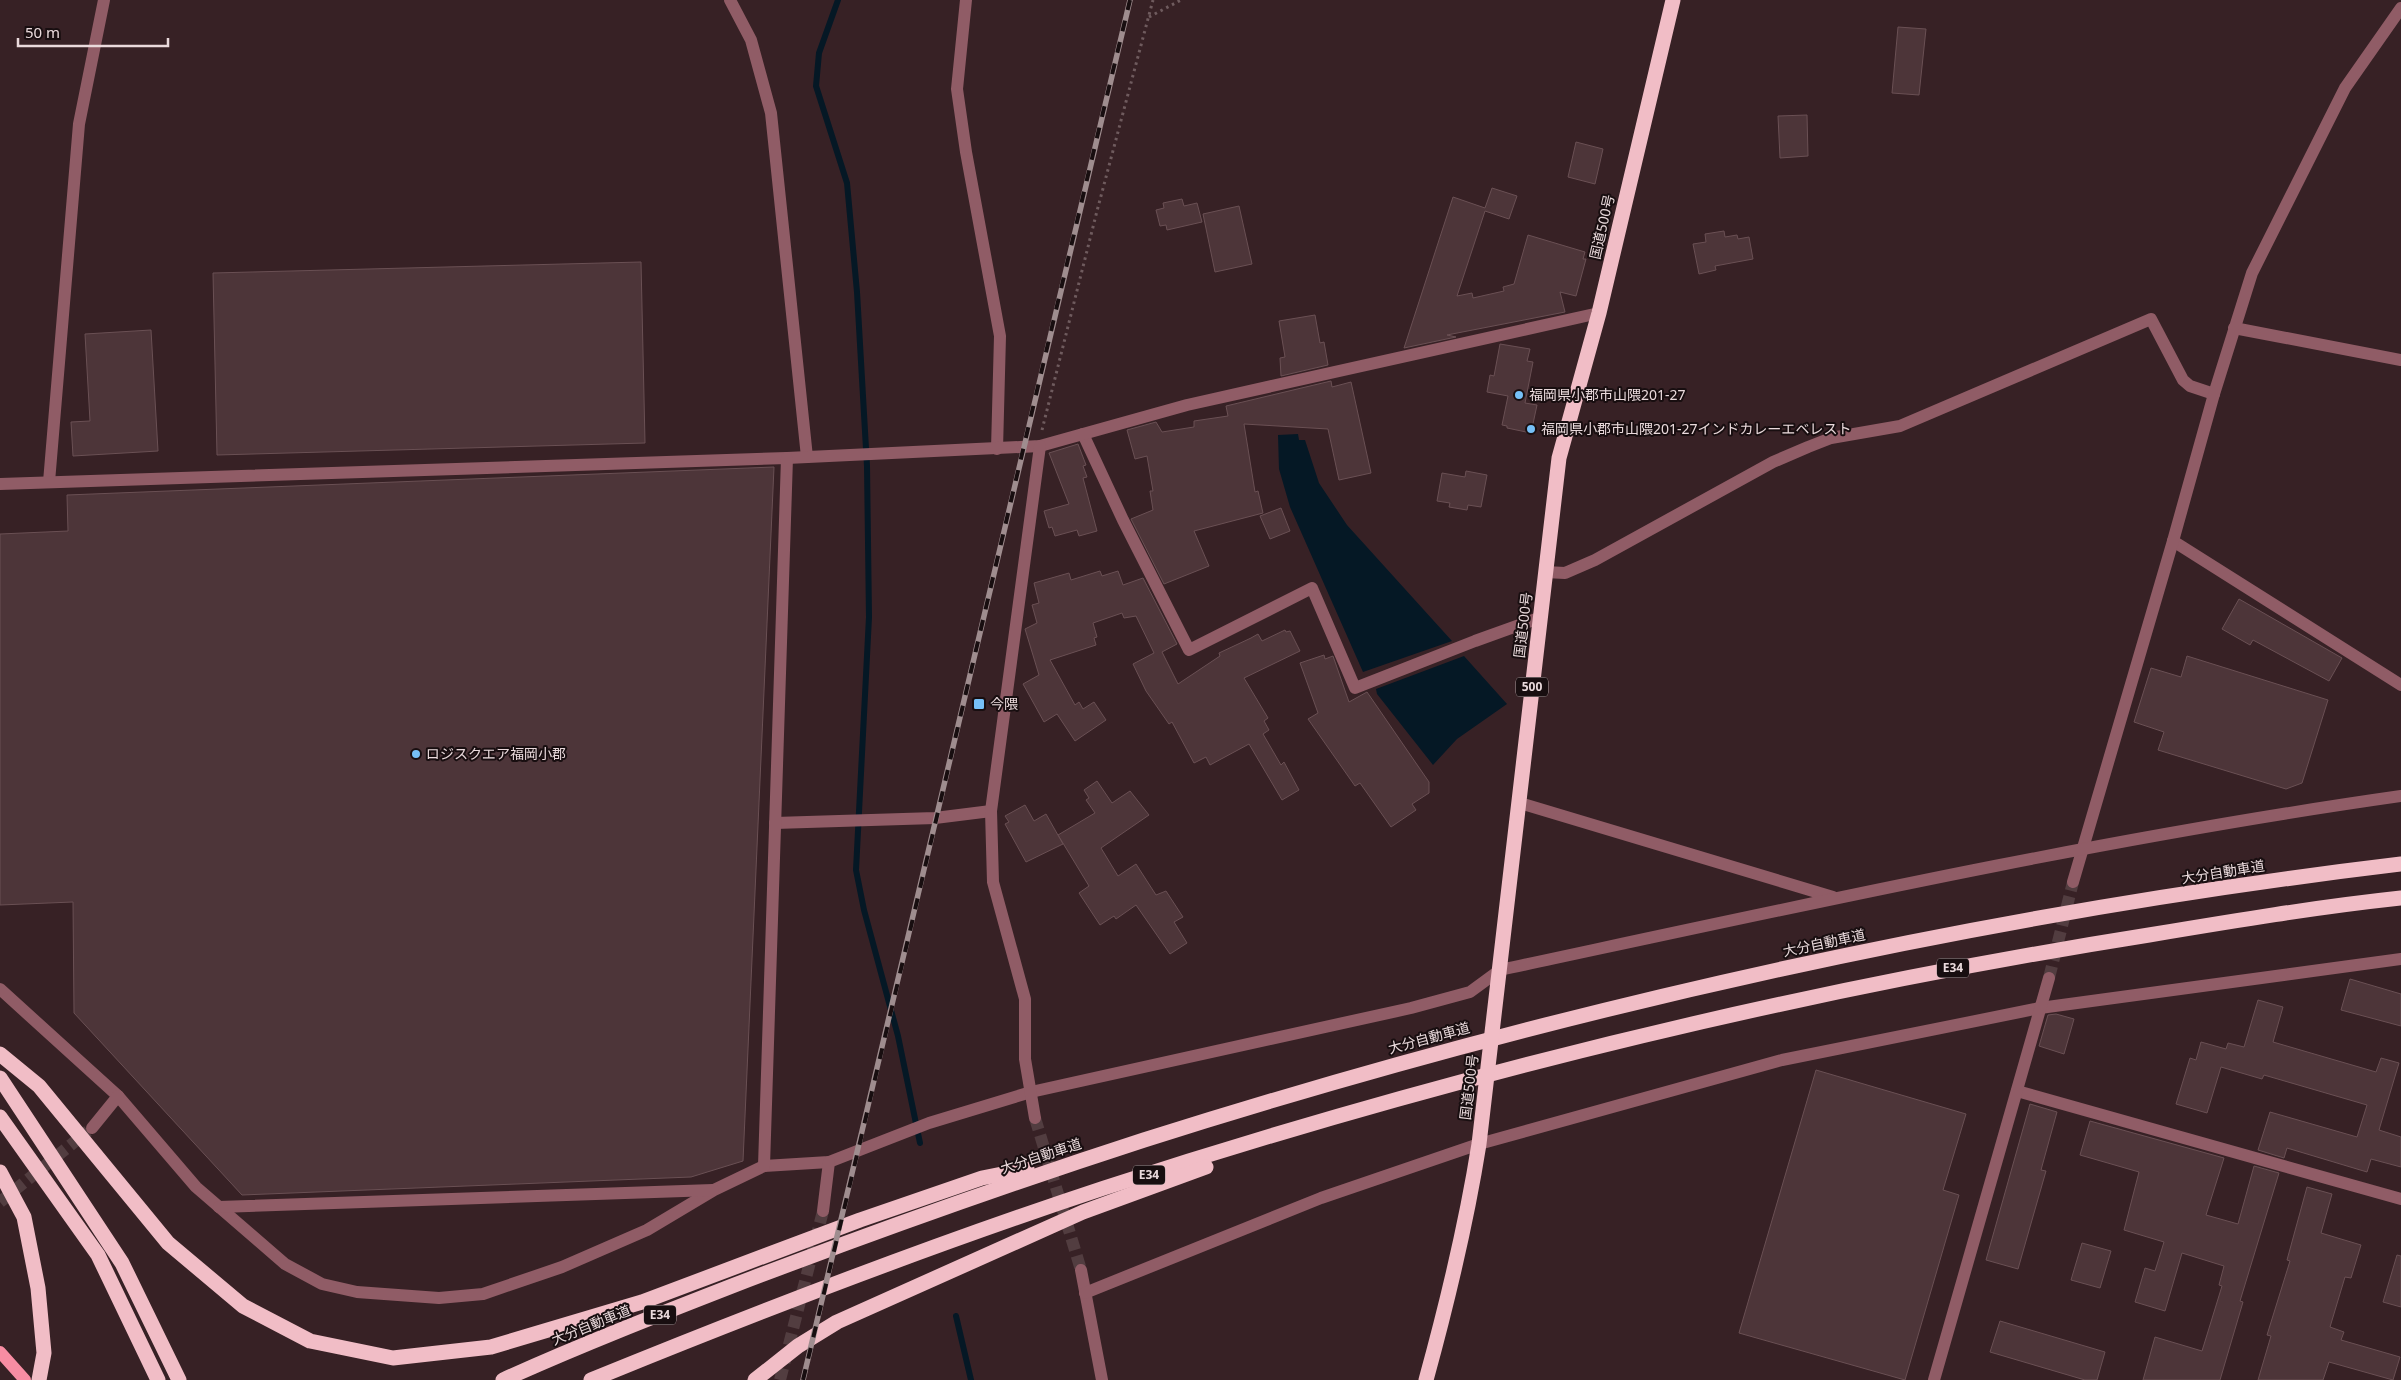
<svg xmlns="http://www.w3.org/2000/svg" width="2401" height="1380" viewBox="0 0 2401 1380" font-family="'Noto Sans','Noto Sans JP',sans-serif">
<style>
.water{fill:#051825}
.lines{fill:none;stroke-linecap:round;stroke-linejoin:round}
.stream{stroke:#051825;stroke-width:6}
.building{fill:#4d3539;stroke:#6a5054}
.minor-tunnel{stroke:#523d40;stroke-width:12;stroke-dasharray:12 6;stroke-linecap:butt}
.path{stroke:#6f5b5e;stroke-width:3;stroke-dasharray:2.5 4;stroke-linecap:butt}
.minor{stroke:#905c66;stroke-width:12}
.major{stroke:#f78da3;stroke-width:12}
.highway{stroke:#f1bdc6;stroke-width:15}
.rail-casing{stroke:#9f8d8f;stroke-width:5.5}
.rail{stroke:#180e10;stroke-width:4;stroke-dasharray:11;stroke-linecap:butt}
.poi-dot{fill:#76c0f7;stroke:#180e10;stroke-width:2}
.labels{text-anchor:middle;stroke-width:4;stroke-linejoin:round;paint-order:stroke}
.shield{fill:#180e10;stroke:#ab9d9f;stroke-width:1}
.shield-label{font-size:12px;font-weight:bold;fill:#eadadc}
.street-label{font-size:14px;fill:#eadadc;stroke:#180e10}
.poi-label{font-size:14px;fill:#eadadc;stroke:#180e10;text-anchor:start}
</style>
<rect width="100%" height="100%" fill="#372125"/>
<g class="water">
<path d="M1298 434 1299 440H1305L1319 483 1347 525 1452 641 1363 672 1290 507 1279 469 1278 435Z"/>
<path d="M1464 656 1507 704 1457 739 1433 765 1377 694 1376 689Z"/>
</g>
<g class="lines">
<g class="stream">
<path d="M838 0 819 53 816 86 847 183 857 292 867 466 869 617 856 870 864 910 898 1036 920 1143"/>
<path d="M956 1316 971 1380"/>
</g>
</g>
<g class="building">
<path d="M1898 27 1926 29 1919 95 1892 93Z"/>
<path d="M1807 115 1808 156 1780 158 1778 116Z"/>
<path d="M1576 142 1603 149 1595 184 1568 177Z"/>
<path d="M1492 188 1517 196 1509 219 1485 211 1457 296 1472 293 1473 298 1504 291 1503 287 1514 284 1528 235 1585 252 1583 259H1586L1576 296 1560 292 1565 312 1447 335 1456 337 1404 348 1453 197 1485 208Z"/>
<path d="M1182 199 1184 206 1197 203 1202 222 1167 230 1166 225 1160 226 1156 210 1164 208 1163 203Z"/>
<path d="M1239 206 1252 264 1215 272 1203 214Z"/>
<path d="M1724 231 1725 237 1737 235 1738 239 1749 237 1753 259 1715 266 1716 270 1699 274 1693 244 1706 242 1705 234Z"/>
<path d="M641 262 645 443 217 455 213 273Z"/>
<path d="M1315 315 1320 343 1324 342 1328 365 1281 376 1280 358 1285 357 1279 321Z"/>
<path d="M151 330 158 451 73 456 71 422 90 421 85 334Z"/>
<path d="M1500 344 1530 349 1527 361 1533 362 1525 403 1537 405 1531 433 1507 428V426L1502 425 1508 396 1487 392 1490 375 1494 376Z"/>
<path d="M1331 381 1332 387 1351 382 1371 473 1339 480 1328 429 1244 424 1255 492 1258 491 1263 513 1194 531 1209 566 1164 584 1131 519 1153 510 1150 491H1153L1147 456 1135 459 1127 430 1156 422 1162 432 1194 427V421L1228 416 1226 406Z"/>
<path d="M1078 444 1086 465 1083 466 1087 477 1083 478 1097 531 1079 536 1077 530 1055 536 1052 527 1049 528 1044 511 1069 504 1049 453Z"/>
<path d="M774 467 743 1161 691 1177 242 1195 74 1013 73 902 0 905V534L68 531 67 495Z"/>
<path d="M1466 471 1487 475 1481 507 1468 505 1467 510 1449 507 1450 503 1437 501 1442 473 1465 477Z"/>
<path d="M1281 508 1290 531 1270 539 1260 516Z"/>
<path d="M1100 571 1102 576 1118 571 1123 585 1143 578 1177 644 1162 652 1178 684 1220 656 1219 653 1251 638 1258 634 1262 641 1285 630 1286 632 1290 631 1300 651 1244 678 1268 718 1264 721 1269 730 1263 734 1281 765 1284 762 1299 790 1282 800 1249 744 1210 765 1206 757 1194 763 1172 722 1169 724 1146 691 1133 664 1154 653 1136 616 1124 618 1122 613 1093 623 1097 637 1094 638 1096 645 1050 660 1075 705 1079 702 1083 709 1094 702 1106 720 1075 741 1057 714 1044 722 1023 684 1039 675 1025 629 1037 623 1032 605 1039 603 1034 583 1069 573 1071 580Z"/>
<path d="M2239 599 2342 658 2329 681 2253 640 2250 645 2222 629Z"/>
<path d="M1324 655 1325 659 1333 656 1349 702 1367 692 1429 782V793L1412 804 1416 810 1391 827 1360 783 1355 786 1308 719 1318 713 1300 663Z"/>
<path d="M2187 656 2328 700 2302 783 2286 789 2158 750 2164 732 2134 722 2151 668 2181 677Z"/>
<path d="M1097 781 1112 803 1130 791 1149 815 1101 848 1118 876 1136 864 1156 895 1166 891 1183 917 1174 922 1187 943 1170 954 1136 905 1116 919 1114 916 1100 925 1079 893 1089 886 1058 835 1095 813 1086 800 1089 798 1084 790Z"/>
<path d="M1025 805 1034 821 1046 814 1063 844 1026 862 1005 824 1009 822 1005 816Z"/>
<path d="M2350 979 2401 994V1026L2341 1010Z"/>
<path d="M2258 1000 2283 1007 2273 1042 2376 1072 2381 1058 2399 1063 2379 1130 2401 1137V1167L2371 1159 2367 1172 2287 1148 2284 1158 2258 1150 2270 1112 2357 1137 2367 1105 2264 1075 2262 1079 2221 1067 2207 1113 2176 1104 2190 1058 2196 1060 2201 1042 2226 1049 2228 1043 2244 1047Z"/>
<path d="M2056 1014 2074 1019 2064 1054 2039 1046 2048 1015Z"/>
<path d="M1816 1070 1966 1114 1943 1190 1959 1195 1905 1380 1739 1333Z"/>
<path d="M2030 1104 2057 1112 2041 1170 2046 1171 2018 1269 1986 1260Z"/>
<path d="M2090 1121 2224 1158 2206 1215 2238 1224 2254 1166 2279 1173 2240 1301 2243 1302 2220 1380H2143L2155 1337 2202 1351 2222 1286 2219 1285 2224 1266 2182 1253 2165 1311 2135 1302 2145 1268 2155 1271 2164 1242 2124 1230 2139 1172 2080 1155Z"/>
<path d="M2307 1187 2332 1194 2321 1233 2361 1245 2351 1278 2345 1277 2330 1327 2344 1332 2341 1340 2400 1357 2393 1380 2329 1362 2323 1380H2258L2271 1336 2267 1335 2290 1261 2287 1260Z"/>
<path d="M2082 1243 2111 1251 2100 1288 2071 1280Z"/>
<path d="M2397 1255 2401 1256V1307L2383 1302Z"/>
<path d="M2000 1321 2105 1352 2097 1380H2085L1990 1352Z"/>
</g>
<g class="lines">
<g class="minor-tunnel">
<path d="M2049 978 2073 882"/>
<path d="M1035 1118 1081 1270"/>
<path d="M0 1202 88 1131"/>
<path d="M780 1380 823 1211"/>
</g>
<g class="path">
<path d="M1149 17 1181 0"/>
<path d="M1042 430 1097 211 1153 0"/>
</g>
<g class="minor">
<path d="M730 0 751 40 771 113 807 457"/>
<path d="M966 0 957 89 966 152 1000 336 997 449"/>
<path d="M2234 328 2401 360"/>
<path d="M1083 434 1123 520 1189 650 1312 588 1355 688 1475 641 1539 618"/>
<path d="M49 482 79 124 104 0"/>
<path d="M0 484 787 458 1040 446 1187 405 1599 313"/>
<path d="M2173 541 2401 685"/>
<path d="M1545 572 1565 573 1595 560 1773 462 1808 447 1831 438 1900 426 2151 319 2183 380 2190 386 2214 394"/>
<path d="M1520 803 1833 897"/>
<path d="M775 823 935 818 991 811"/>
<path d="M2073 882 2173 541 2214 394 2252 273 2345 88 2401 8"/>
<path d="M0 989 118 1096 196 1187 285 1264 322 1284 357 1292 439 1298 483 1294 562 1267 647 1230 714 1190 764 1166 829 1162 929 1123 1031 1092 1411 1008 1470 992 1500 970C1799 906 2098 839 2401 796"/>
<path d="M2017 1091 2401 1199"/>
<path d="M1035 1118 1025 1059V999L993 882 991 811 1040 446"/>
<path d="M92 1128 118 1096"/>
<path d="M764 1166 787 458"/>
<path d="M219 1207 713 1190"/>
<path d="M823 1211 829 1162"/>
<path d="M1081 1270 1102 1380"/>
<path d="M1085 1293 1321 1198 1479 1144 1782 1060 2040 1008 2401 959"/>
<path d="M1934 1380 2049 978"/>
</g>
<path class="major" d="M0 1352 25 1380"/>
<g class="highway">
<path d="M0 1054 39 1086 168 1243 243 1306 310 1341 393 1358 491 1347 642 1302 860 1220 982 1178 1027 1169"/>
<path d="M0 1078 122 1263 179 1380"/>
<path d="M0 1117 98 1255 158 1380"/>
<path d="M0 1172 24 1217 38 1288 44 1353 39 1380"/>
<path d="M503 1380C578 1346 655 1316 732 1286 868 1234 1005 1185 1144 1140 1554 1010 1974 915 2401 864"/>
<path d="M591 1380C760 1311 931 1245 1104 1188 1445 1077 1794 991 2149 935 2233 921 2317 907 2401 898"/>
<path d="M755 1380 798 1346 837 1322 1083 1212 1206 1167"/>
<path d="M1426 1380C1448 1300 1466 1226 1479 1144L1559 458 1599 313 1673 0"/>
</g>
<g class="rail-casing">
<path id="rail" d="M803 1380C914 921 1019 460 1130 0"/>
</g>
<use href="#rail" class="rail"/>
</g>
<g class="poi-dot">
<circle cx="1519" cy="395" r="5"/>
<circle cx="1531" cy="429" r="5"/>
<rect x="973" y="698" width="12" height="12" rx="2.5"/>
<circle cx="416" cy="754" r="5"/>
</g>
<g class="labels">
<g class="shield">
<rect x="1516" y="677.5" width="32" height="19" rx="4"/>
<rect x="1937" y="958.5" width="32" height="19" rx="4"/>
<rect x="1133" y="1165.5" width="32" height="19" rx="4"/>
<rect x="644" y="1305.5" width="32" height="19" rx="4"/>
</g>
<g class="shield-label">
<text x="1532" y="691">500</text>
<text x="1953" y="972">E34</text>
<text x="1149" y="1179">E34</text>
<text x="660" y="1319">E34</text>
</g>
<g class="street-label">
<text transform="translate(1602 227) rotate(-77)" y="5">国道500号</text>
<text transform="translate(1523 625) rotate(-83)" y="5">国道500号</text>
<text transform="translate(2223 872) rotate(-9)" y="5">大分自動車道</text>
<text transform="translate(1824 943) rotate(-12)" y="5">大分自動車道</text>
<text transform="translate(1429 1038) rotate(-15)" y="5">大分自動車道</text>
<text transform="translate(1469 1087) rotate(-83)" y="5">国道500号</text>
<text transform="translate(1041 1156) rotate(-18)" y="5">大分自動車道</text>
<text transform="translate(591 1325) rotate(-22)" y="5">大分自動車道</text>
</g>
<g class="poi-label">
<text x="1529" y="400">福岡県小郡市山隈201-27</text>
<text x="1541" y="434">福岡県小郡市山隈201-27インドカレーエベレスト</text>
<text x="990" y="709">今隈</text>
<text x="426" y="759">ロジスクエア福岡小郡</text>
</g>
</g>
<path d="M18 38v8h150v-8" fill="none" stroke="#eadadc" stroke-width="2.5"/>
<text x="25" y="38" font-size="15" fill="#eadadc" stroke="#180e10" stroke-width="4" paint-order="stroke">50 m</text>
</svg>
